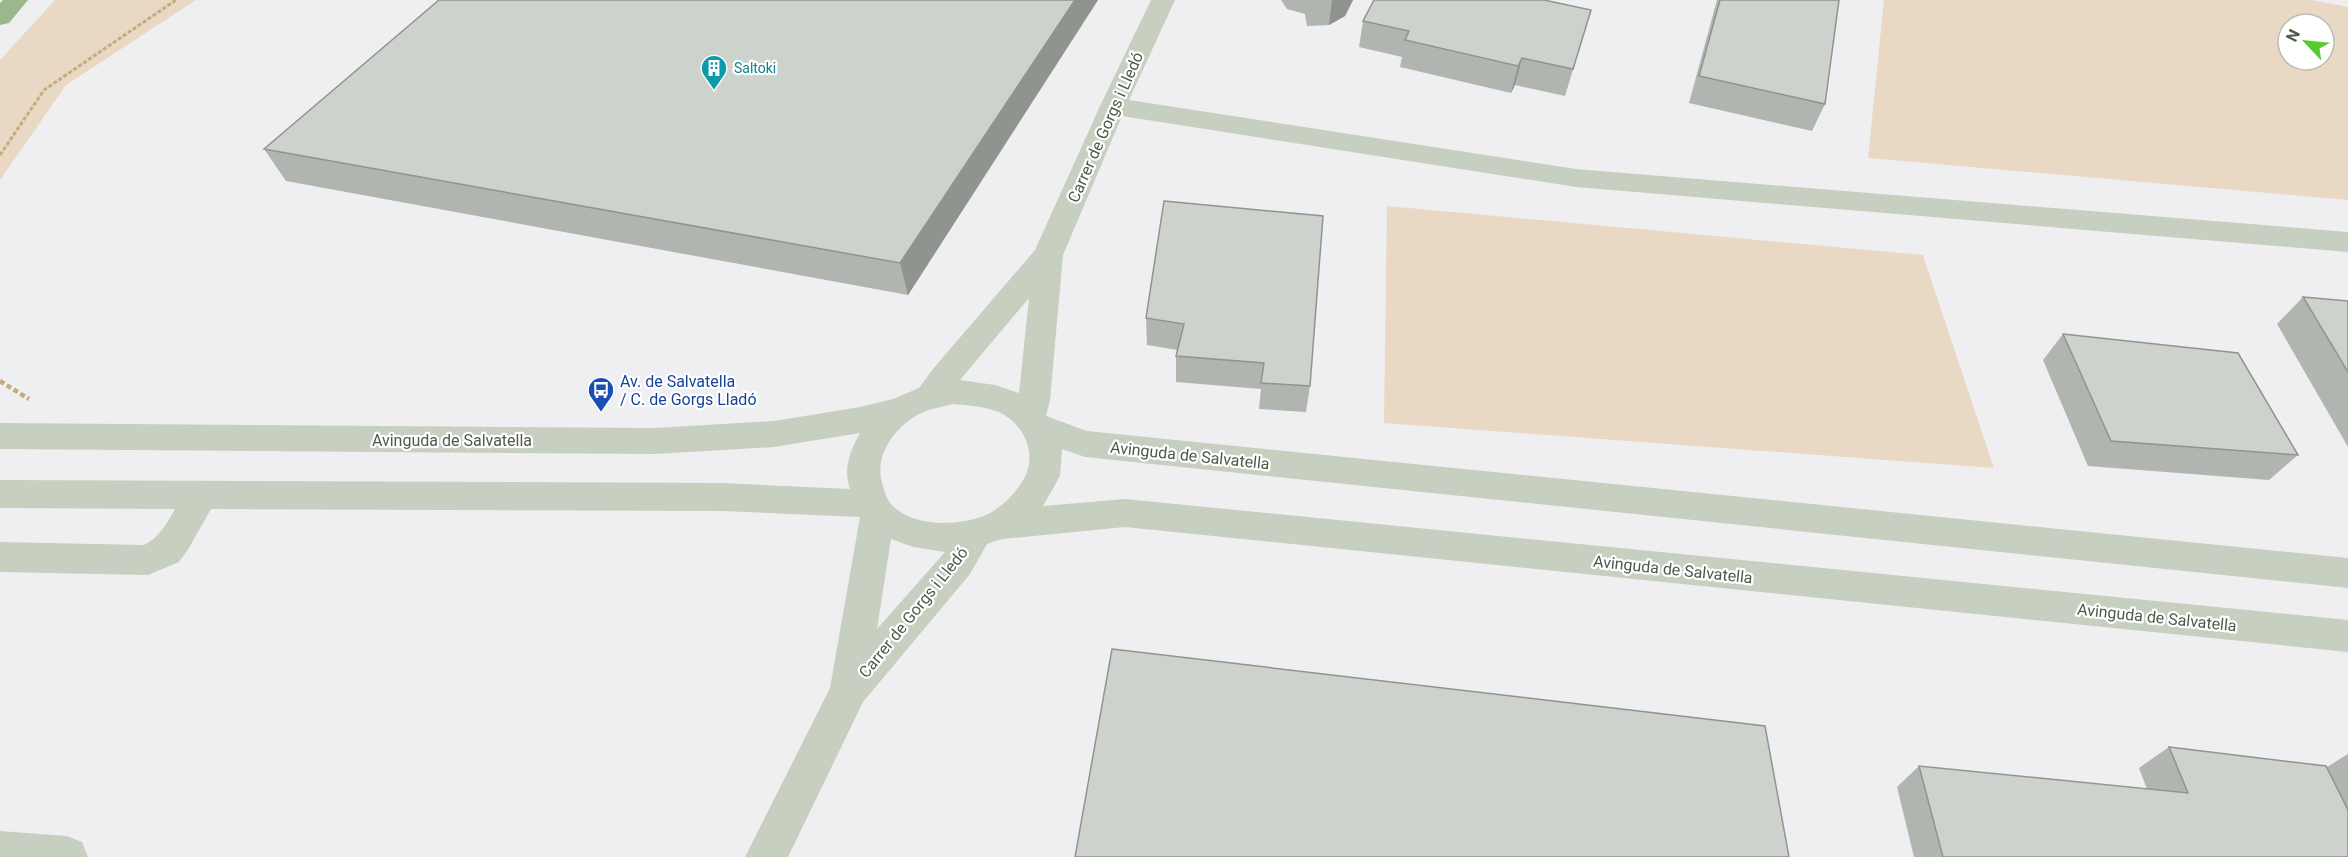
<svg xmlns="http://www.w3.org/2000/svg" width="2348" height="857" viewBox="0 0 2348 857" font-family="Roboto,sans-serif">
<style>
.green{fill:#e9d8c3;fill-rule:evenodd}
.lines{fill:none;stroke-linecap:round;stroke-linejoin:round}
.path-far1{stroke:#c3ad7f;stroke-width:3;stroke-dasharray:4 2;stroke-linecap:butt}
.path{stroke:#c3ad7f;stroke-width:4.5;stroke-dasharray:5 3;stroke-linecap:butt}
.minor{fill:#c7cfc1;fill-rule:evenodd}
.highway{fill:#9ab78d;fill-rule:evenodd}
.wall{fill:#b0b5af}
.shaded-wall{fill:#90948f}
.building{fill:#cdd3cc;stroke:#90948f;stroke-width:1.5}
.labels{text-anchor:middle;stroke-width:4.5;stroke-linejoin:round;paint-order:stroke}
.far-culture-label{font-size:14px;fill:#0d838f;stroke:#fff;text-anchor:start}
.street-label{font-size:16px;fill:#4f5a49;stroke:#fff}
.transit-label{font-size:16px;fill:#164399;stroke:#fff;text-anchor:start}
</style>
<rect width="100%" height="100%" fill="#efeff1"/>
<g class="green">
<path d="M55 0H196L66 85 0 180V60Z"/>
<path d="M1884 0H2312L2348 7V200L1868 158ZM2288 24H2324V60H2288Z"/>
<path d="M1387 206 1923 255 1994 468 1384 423Z"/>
</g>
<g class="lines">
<path class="path-far1" d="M0 155 44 90 176 0"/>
<path class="path" d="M0 381 29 399"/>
<g class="minor">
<path d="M1151 0H1175L1129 100 1576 169 2348 232V252L1576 187 1122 116 1063 255 1050 400 1046 416 1087 431 2348 558V588L1085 457 1062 449 1060 476 1043 506 1125 499 2348 620V652L1125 527 1002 539 987 544 970 574 863 702 788 857H745L830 688 860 517 722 511 211 509 189 548 179 562 148 575 0 572V542L144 545C160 537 167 523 175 509L0 508V480L722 483 850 489C843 468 850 451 860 433L774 447 655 454 0 449V423L655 428 774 421 860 407 893 399 919 388 933 369 1035 250 1100 106ZM1029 298 1019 393 995 385 960 380ZM952 404C965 405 980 406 993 410 1023 419 1040 455 1022 482 1012 497 998 511 981 517 954 526 912 527 891 504 885 497 883 486 881 478 876 450 900 421 926 411 934 408 943 407 952 404ZM891 539 913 547 945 552 877 629Z"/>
<path d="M0 831 67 836 82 842 88 857H0Z"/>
</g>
<path class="highway" d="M3 0H28L9 23 0 25V3Z"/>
</g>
<g class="wall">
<path d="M1098 0 908 295 286 181 264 149Z"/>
<path d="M1281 0H1353L1345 16 1329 25 1307 26 1305 14 1287 9Z"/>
<path d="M1717 0H1839L1825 104 1812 131 1689 103Z"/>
<path d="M1591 10 1565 96 1515 85 1511 93 1400 67 1402 57 1359 47 1363 21Z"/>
<path d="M1164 201 1310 386 1306 412 1259 409 1261 389 1176 382V356L1178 350 1147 345 1146 318Z"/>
<path d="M2303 297 2348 301V447L2277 324Z"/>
<path d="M2063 334 2298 455 2269 480 2088 466 2043 360Z"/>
<path d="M2169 747 2327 767 2348 754V857H1914L1897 787 1919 766 2147 789 2139 768Z"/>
</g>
<g class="shaded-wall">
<path d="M1075 0H1098L908 295 900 263Z"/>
<path d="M1332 0H1353L1345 16 1329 25Z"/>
<path d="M1522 58 1515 85 1511 93 1518 66Z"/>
</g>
<g class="building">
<path d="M439 0H1075L900 263 264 149Z"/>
<path d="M1374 0H1544L1591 10 1573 69 1522 58 1518 66 1405 40 1409 31 1363 21Z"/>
<path d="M1720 0H1839L1825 104 1699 76Z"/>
<path d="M1164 201 1323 216 1310 386 1261 383 1264 363 1176 356 1184 324 1146 318Z"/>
<path d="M2303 297 2348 301V372Z"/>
<path d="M2063 334 2238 353 2298 455 2111 441Z"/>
<path d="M1112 649 1765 726 1789 857H1075Z"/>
<path d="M2169 747 2326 766 2348 810V857H1943L1919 766 2188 793Z"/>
</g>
<defs>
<g id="building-pin" transform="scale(1.35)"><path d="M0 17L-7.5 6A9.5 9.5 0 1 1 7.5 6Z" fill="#0f9aa8" stroke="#fff"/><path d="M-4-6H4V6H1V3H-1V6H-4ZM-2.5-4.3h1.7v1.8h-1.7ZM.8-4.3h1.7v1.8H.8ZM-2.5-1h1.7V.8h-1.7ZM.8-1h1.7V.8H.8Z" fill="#fff"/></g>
<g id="bus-pin" transform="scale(1.35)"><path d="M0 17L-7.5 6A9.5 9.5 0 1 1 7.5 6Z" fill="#1a4fb4" stroke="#fff"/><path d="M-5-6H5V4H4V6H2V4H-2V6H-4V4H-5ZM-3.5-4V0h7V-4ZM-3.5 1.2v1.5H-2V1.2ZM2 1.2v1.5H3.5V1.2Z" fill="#fff"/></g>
</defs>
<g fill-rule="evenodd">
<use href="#building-pin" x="714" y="68"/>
<use href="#bus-pin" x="601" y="390"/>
</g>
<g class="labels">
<g class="far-culture-label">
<text x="734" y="73">Saltoki</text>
</g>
<g class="street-label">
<text transform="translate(1105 127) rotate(-66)" y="6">Carrer de Gorgs i Lledó</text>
<text x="452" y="446">Avinguda de Salvatella</text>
<text transform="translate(1190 455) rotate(6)" y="6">Avinguda de Salvatella</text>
<text transform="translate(1673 569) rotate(6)" y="6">Avinguda de Salvatella</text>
<text transform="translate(913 612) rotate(-51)" y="6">Carrer de Gorgs i Lledó</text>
<text transform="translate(2157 617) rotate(6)" y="6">Avinguda de Salvatella</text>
</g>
<g class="transit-label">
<text x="620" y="387">Av. de Salvatella<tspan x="620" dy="18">/ C. de Gorgs Lladó</tspan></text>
</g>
</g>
<g transform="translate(2306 42) rotate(296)"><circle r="28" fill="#ffffff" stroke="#b9bdb6" stroke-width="1.5"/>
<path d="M0-4.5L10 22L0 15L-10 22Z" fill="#59ca30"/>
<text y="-9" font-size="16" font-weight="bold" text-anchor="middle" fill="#4f5a49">N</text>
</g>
</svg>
